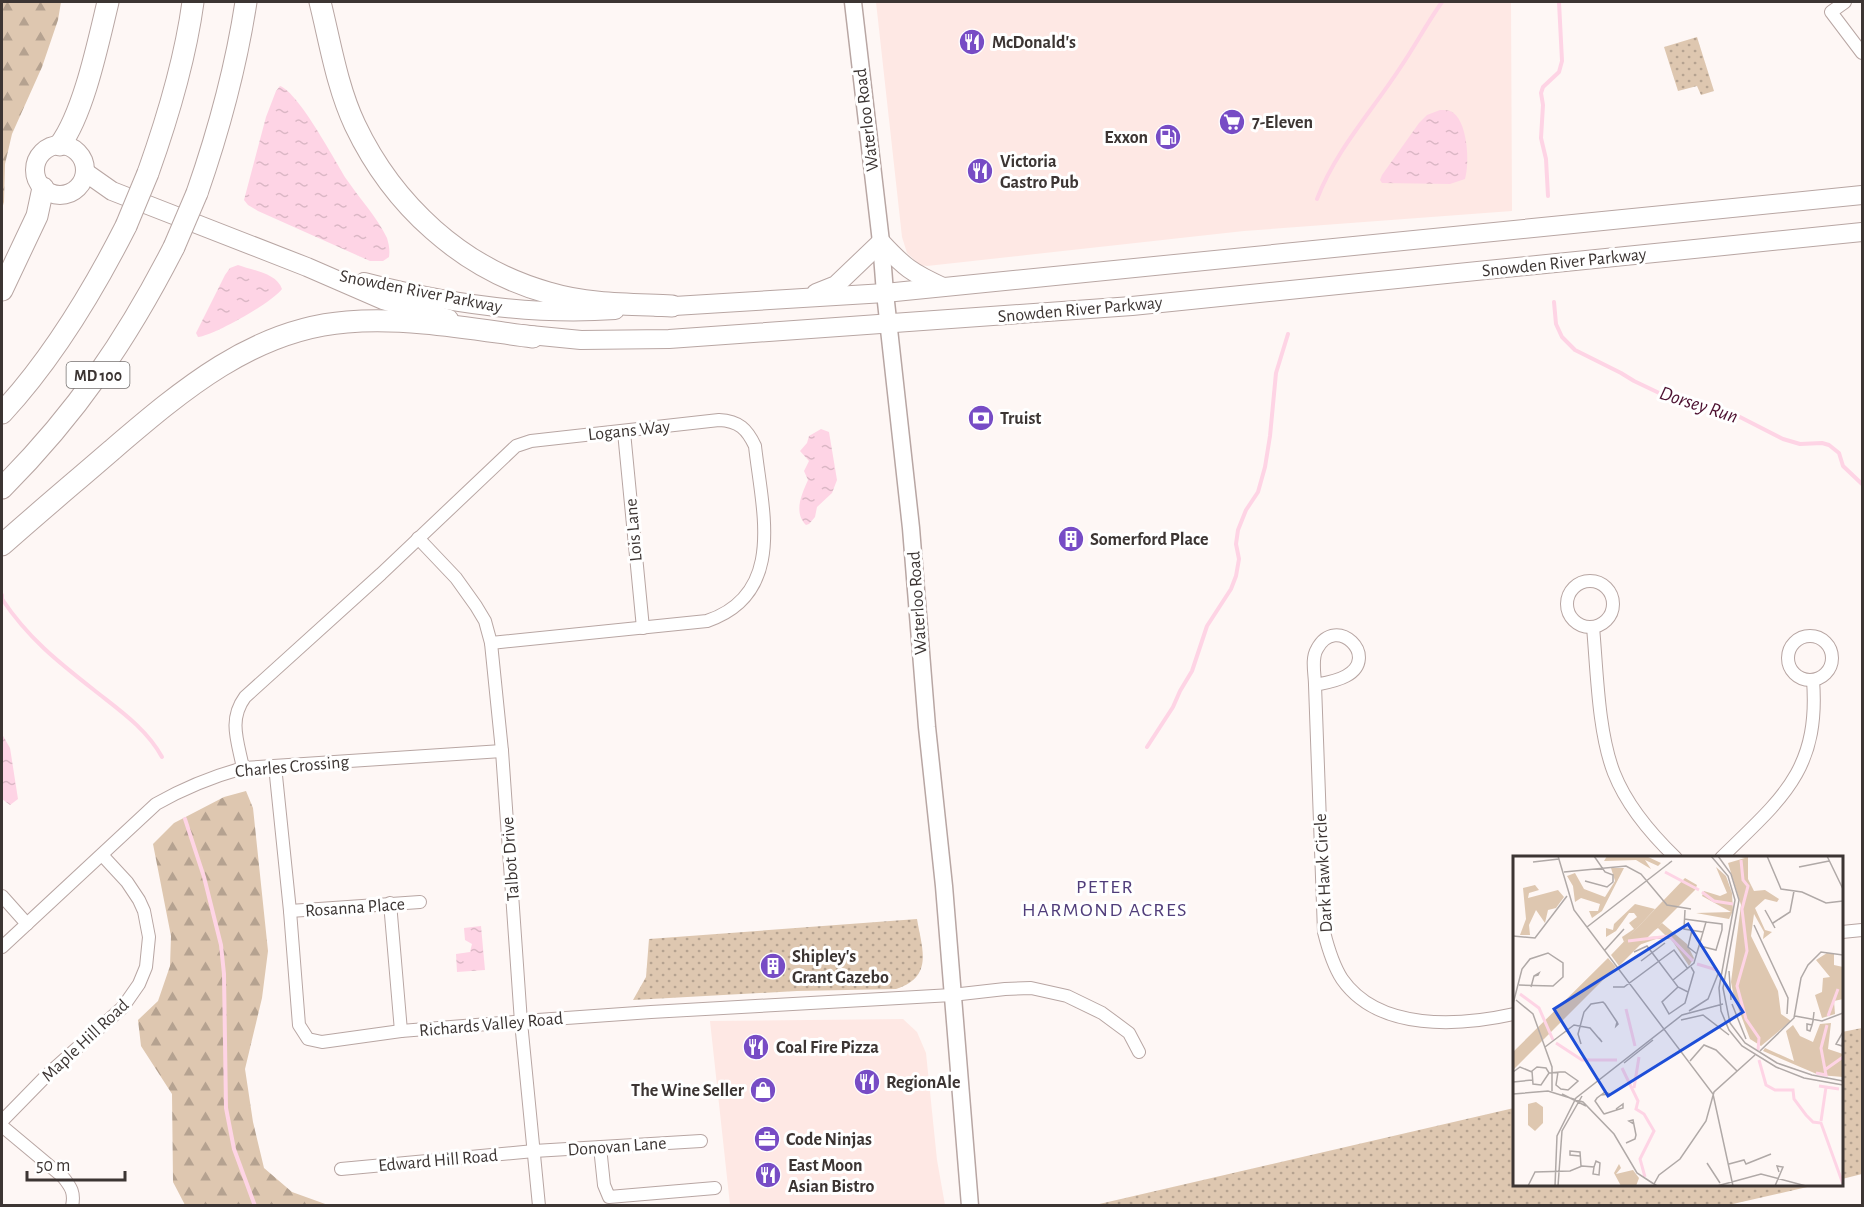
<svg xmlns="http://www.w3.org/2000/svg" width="1864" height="1207" viewBox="0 0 1864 1207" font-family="'Alegreya Sans',sans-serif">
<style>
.built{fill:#fee8e4}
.green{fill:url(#green-dots)}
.forest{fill:url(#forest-firs)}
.water{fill:url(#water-ripples)}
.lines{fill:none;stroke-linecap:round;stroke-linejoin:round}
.stream{stroke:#fed4e5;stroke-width:4}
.street-casing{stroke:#b8a6a3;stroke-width:14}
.secondary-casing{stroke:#b8a6a3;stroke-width:19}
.primary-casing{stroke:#b8a6a3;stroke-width:20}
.highway-casing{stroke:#b8a6a3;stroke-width:23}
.street{stroke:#fff;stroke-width:12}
.secondary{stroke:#fff;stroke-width:16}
.primary{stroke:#fff;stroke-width:18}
.highway{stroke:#fff;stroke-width:21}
.highway-bridge-casing{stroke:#b8a6a3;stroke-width:23;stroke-linecap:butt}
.highway-bridge{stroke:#fff;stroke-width:21}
.labels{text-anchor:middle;stroke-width:6;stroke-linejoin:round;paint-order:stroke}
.shield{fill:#fff;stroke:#767270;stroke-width:1.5}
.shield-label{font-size:16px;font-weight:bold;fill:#3c3533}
.poi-label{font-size:18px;font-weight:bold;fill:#3c3533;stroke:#fff;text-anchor:start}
.street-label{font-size:18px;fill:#3c3533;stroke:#fff}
.water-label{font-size:20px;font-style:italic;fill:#4c1030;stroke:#fff}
.neighbourhood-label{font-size:20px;letter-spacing:1.5px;fill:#503d7a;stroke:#fff}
.inset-river{fill:none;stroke:#fed4e5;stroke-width:3}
.inset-road{fill:none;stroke:#b0a9a7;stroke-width:1.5}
.view{fill:#1d4ed8;fill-opacity:0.15;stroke:#1d4ed8;stroke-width:3}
.inset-edge{fill:none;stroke:#3c3533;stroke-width:3}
</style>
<defs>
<pattern id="green-dots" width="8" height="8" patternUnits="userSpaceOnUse" patternTransform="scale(1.5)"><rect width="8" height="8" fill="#dec7b0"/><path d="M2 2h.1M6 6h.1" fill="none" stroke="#b5a290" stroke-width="1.8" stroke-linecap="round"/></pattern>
<pattern id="forest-firs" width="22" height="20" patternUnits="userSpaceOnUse" patternTransform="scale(1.5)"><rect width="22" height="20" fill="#dec7b0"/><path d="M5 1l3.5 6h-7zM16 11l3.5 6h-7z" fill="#b5a290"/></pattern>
<pattern id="water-ripples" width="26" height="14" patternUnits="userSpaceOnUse" patternTransform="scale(1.5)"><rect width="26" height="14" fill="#fed4e5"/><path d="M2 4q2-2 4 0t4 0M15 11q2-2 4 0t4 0" fill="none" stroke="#dbb7c5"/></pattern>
</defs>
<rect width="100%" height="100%" fill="#fef7f5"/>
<g class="built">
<path d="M876 2H1511L1512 211 1244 231 927 266 920 265 907 253 902 237Z"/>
<path d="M903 1019 917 1032 926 1053 937 1160 945 1205H730L710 1021Z"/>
</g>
<g class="green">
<path d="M1697 37 1714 91 1701 95 1697 86 1678 91 1664 47Z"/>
<path d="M917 919C922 949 934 977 896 989L797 991 633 1000 646 977 649 939Z"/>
<path d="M1862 1028V1174L1842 1179V1032Z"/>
<path d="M1514 1108V1184L1816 1185 1724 1206 1095 1205Z"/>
</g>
<g class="forest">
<path d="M2 2H61L58 20 42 67 12 134 5 164 4 202 2 209Z"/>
<path d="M246 791 253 808 268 951 262 998 245 1069 253 1122 264 1168 292 1192 328 1205H185L173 1182 172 1094 141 1046 138 1020 158 1001 170 966 171 936 153 844 174 823 224 797Z"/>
</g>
<g class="water">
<path d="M280 86C299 93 335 161 347 180 360 199 377 217 387 238 389 245 390 250 389 257L383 261H370L258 211 248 205 244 200 266 117 276 91Z"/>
<path d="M1440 110C1442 110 1449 110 1450 111 1468 118 1470 164 1465 179L1450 184 1382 183 1380 180 1382 175 1419 123 1427 115Z"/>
<path d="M238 265C251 270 277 273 282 289 273 302 213 336 198 337L196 333 225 275 230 268Z"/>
<path d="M821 429 829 432 837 480 832 493 817 507 815 517 809 524 806 525C793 512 802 494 808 480L804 471 809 461 800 451 807 443 809 436Z"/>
<path d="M2 734 10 748 18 799 10 805 2 799Z"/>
<path d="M481 926 485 970 457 972 456 954 470 952 472 944 465 940 464 928Z"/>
</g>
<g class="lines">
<g class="stream">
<path d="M1548 196 1546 159 1541 138 1543 105 1541 93 1543 87 1559 72 1562 61 1559 2"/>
<path d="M1317 199C1336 150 1372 111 1400 68 1415 46 1427 23 1442 2"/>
<path d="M1554 302 1556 324 1562 337 1575 350 1621 373 1634 381 1678 402 1702 405 1718 412 1738 416 1783 439 1800 444 1822 443 1829 445 1839 453 1843 466 1862 484"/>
<path d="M2 595V599C28 638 57 661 94 690 119 710 146 728 162 757"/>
<path d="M1147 747 1173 707 1180 691 1192 671 1207 626 1231 589 1236 576 1239 559 1236 544 1238 530 1246 510 1258 492 1265 467 1270 436 1276 373 1288 334"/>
<path d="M185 819 204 877 221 945 224 974 226 1108 234 1149 255 1206"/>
</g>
<g class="street-casing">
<g id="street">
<path d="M1845 2 1831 12 1862 53"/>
<path d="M624 432 643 628"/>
<path d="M418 538 456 578 476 606 485 621 491 643 502 751 521 1022 539 1206"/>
<circle cx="1590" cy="604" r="23"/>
<path d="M1593 627C1597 671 1598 732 1614 773 1627 806 1650 833 1676 858"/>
<circle cx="1810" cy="658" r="22"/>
<path d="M1315 685C1325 683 1337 681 1346 676 1381 657 1336 613 1317 649 1311 659 1315 674 1315 685L1324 932C1328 948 1333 965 1342 979 1379 1032 1460 1026 1514 1014"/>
<path d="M275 766 290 911 299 1025 308 1039 322 1042 401 1031 538 1020 651 1012 952 995 1005 989 1031 988 1067 996 1102 1013 1129 1033 1139 1052"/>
<path d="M243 768C238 742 228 720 245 697L381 574 516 446 531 441 719 420C739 421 747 429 755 446 762 510 787 594 707 621L491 643"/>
<path d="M1721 858C1781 799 1820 771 1813 680"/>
<path d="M2 896 27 924"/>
<path d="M390 903 401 1031"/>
<path d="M290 911 420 902"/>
<path d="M1842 932 1862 930"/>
<path d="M2 947 156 804C184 788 211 777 243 768L502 751"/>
<path d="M2 1121 47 1075 123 1007 139 984 146 967 149 937 144 911 139 900 127 882 102 855"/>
<path d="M2 1126 63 1177C71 1187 75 1193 72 1206"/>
<path d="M600 1147 604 1185 609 1197 715 1188"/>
<path d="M341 1169 534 1151 701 1141"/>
</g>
</g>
<g class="secondary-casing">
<path id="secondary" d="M853 2 881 242 885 293 911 528 927 727 944 886 970 1206"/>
</g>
<g class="primary-casing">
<g id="primary">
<circle cx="60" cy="170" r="25"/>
<path d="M85 172 112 191 307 267 383 300 449 319"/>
<path d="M364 282C445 303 531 316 615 310"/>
<path d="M816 293 836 285 881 242C904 267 912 273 943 287"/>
<path d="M658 307 885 293 1862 195"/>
<path d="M520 334 581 340 669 339 1132 306 1862 232"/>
</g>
</g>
<g class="highway-casing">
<g id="highway">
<path d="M320 2C330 42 337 87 355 125 393 205 462 269 549 293 589 305 631 304 672 306"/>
<path d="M60 145C84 112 98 43 108 2"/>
<path d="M148 173C168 117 185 61 193 2"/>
<path d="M197 193C219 130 236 67 246 2"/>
<path d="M2 290 37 216 43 188"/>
<path d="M2 413C53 358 92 293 126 226"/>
<path d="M2 488C76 414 127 339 174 247"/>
<path d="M2 545C38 513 75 482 112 450 181 391 253 329 347 322 409 317 472 329 533 337"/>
</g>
</g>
<use href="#street" class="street"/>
<use href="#secondary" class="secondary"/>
<use href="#primary" class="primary"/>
<use href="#highway" class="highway"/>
<g class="highway-bridge-casing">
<g id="highway-bridge">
<path d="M126 226 148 173"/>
<path d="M174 247 197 193"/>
</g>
</g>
<use href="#highway-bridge" class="highway-bridge"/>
</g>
<defs>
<g id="restaurant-disc" transform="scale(1.35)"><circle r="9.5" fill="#774cc5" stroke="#fff"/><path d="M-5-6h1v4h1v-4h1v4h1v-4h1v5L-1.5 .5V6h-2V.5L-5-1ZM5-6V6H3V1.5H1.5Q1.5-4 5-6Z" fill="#fff"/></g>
<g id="supermarket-disc" transform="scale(1.35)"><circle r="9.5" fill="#774cc5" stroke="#fff"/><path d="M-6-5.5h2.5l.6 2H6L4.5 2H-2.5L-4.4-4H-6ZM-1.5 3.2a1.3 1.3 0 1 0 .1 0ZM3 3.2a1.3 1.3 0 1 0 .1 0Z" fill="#fff"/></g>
<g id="fuel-disc" transform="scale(1.35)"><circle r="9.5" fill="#774cc5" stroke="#fff"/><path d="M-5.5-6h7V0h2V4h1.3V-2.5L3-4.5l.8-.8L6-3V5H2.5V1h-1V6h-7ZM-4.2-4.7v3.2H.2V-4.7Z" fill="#fff"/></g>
<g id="bank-disc" transform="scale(1.35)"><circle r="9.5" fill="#774cc5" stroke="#fff"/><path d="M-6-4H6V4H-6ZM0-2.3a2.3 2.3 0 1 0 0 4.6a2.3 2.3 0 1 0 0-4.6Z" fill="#fff"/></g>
<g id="building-disc" transform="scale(1.35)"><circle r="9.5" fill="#774cc5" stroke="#fff"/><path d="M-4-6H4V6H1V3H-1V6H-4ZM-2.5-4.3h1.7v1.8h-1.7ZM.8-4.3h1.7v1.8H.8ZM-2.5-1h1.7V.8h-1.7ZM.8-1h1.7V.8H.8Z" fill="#fff"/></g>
<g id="shop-disc" transform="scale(1.35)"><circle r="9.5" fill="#774cc5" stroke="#fff"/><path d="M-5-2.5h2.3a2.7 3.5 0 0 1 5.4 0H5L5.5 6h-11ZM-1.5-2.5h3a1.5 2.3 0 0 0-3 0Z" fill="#fff"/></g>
<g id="office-disc" transform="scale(1.35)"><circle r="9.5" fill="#774cc5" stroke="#fff"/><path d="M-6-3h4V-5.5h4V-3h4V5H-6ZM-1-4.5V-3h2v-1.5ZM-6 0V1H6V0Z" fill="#fff"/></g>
</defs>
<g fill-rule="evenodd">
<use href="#restaurant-disc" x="972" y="42"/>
<use href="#supermarket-disc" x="1232" y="122"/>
<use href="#fuel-disc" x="1168" y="137"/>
<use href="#restaurant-disc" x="980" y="171"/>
<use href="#bank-disc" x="981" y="418"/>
<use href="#building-disc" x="1071" y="539"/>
<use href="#building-disc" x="773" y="966"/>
<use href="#restaurant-disc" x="756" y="1047"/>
<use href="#restaurant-disc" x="867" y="1082"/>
<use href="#shop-disc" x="763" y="1090"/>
<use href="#office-disc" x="767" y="1139"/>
<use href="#restaurant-disc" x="768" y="1175"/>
</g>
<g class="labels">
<rect class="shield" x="66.5" y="362" width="63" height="26" rx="4.5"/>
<g class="shield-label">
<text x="98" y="381">MD 100</text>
</g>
<g class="poi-label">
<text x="992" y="48">McDonald's</text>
<text x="1252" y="128">7-Eleven</text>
<text x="1148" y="143" text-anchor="end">Exxon</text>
<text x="1000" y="167">Victoria<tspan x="1000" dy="21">Gastro Pub</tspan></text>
<text x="1000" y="424">Truist</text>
<text x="1090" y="545">Somerford Place</text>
<text x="792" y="962">Shipley's<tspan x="792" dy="21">Grant Gazebo</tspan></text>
<text x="776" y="1053">Coal Fire Pizza</text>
<text x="886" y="1088">RegionAle</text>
<text x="744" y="1096" text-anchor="end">The Wine Seller</text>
<text x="786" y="1145">Code Ninjas</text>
<text x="788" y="1171">East Moon<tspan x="788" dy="21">Asian Bistro</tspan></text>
</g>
<g class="street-label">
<text transform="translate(866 120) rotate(-97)" y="6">Waterloo Road</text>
<text transform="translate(1564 262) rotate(-6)" y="6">Snowden River Parkway</text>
<text transform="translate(421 291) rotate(11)" y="6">Snowden River Parkway</text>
<text transform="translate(1080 309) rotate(-5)" y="6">Snowden River Parkway</text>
<text transform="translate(629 430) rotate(-6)" y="6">Logans Way</text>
<text transform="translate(633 530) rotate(-95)" y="6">Lois Lane</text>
<text transform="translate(917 603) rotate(-94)" y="6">Waterloo Road</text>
<text transform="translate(292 766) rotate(-5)" y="6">Charles Crossing</text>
<text transform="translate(510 859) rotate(-94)" y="6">Talbot Drive</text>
<text transform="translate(1323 873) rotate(-93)" y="6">Dark Hawk Circle</text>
<text transform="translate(355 907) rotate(-4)" y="6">Rosanna Place</text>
<text transform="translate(491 1024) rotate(-5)" y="6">Richards Valley Road</text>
<text transform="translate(85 1040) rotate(-43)" y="6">Maple Hill Road</text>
<text transform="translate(617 1146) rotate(-4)" y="6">Donovan Lane</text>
<text transform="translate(438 1160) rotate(-5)" y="6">Edward Hill Road</text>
</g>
<g class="water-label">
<text transform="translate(1699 404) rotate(18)" y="7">Dorsey Run</text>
</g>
<g class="neighbourhood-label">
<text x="1105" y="893">PETER<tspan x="1105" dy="23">HARMOND ACRES</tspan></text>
</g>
</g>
<g transform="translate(1513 856)">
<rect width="330" height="330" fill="#fef7f5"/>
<path d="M172 22 184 29 182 34 106 110 98 99ZM95 102 103 111 0 214V196ZM106 308 108 312 103 318 120 314 126 322 123 330H108L101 317Z" fill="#dec7b0"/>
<path d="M94 0H133L148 7 145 10 132 4 138 13 123 4 91 5ZM221 0H235V23L241 35 252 34 266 43 264 46 252 43 242 52 252 74 259 76 250 83 251 76 241 58 238 80 265 135 268 158 278 165 248 190 237 183 221 141 218 126 228 49 215 7 232 2ZM203 11 213 20 219 37 220 55 216 63 183 57 218 56 189 40 191 35 207 40 214 37ZM98 12H111L89 55 79 62 76 55H85L87 48 68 42 62 46 60 30 54 20 62 17 71 33 92 41 102 25ZM22 29 26 34 16 37 15 42 45 34 51 41 43 52 35 54 32 67 23 54 16 69 17 79H7L13 63 10 32ZM122 48 142 53 111 86 109 81 121 73 116 67 124 61 121 57H116L103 75 93 81V72L100 74 101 68ZM149 67 174 88 181 102 176 110 158 83H143L126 89 135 81 153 80 145 72 137 77ZM314 97 321 98V109L330 111V143L321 145 322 158 309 162 302 139 309 136 310 122 317 121 303 104ZM318 167 315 193 330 198V221L306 219 250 195 252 192 281 205 273 175 280 169 287 180 300 186 307 168Z" fill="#dec7b0"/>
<path d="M23 246 30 251V267L22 275 15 269V248Z" fill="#dec7b0"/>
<path class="inset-river" d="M228 4 230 24 235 30 229 53 234 95 224 130 233 163 246 182 245 194M152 16 186 34M189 36 201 45 220 48M115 85 156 80 180 105M184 108 204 114M7 138 26 152 40 184M113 153 122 190M315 160 325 133M43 187 69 204H104M246 204 253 229 262 234H280L281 243 293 259 300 266 308 267 330 328M109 212 125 245 123 253 131 258 141 275 127 303 132 321M313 213 330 201M303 217 313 219 308 192 314 169M306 230 326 233M121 232 126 201M308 265 313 231"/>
<path class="inset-road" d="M45 0 61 54 200 238 220 330M198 0 215 20 222 44 206 132 208 155 216 174 229 190 263 211 291 222 330 229M205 0 218 18 226 44 210 132 217 167 232 187 264 207 299 219 330 225M254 0 268 33 289 36 313 47 330 45M314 0 330 33M20 6 46 3M286 11 316 5M51 16 113 10 128 18 154 49 178 53M72 25 94 31 100 26V19L92 16 81 0M0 42V70M172 54 171 73 190 76M252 54 262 72M260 67 277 56 281 35M241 69 275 142 274 158M74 71 159 5 156 7M179 74 175 91 184 98M0 80 22 82 54 40M187 90 203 94 209 74V68L193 66M92 94 111 73M121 96 134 90 165 131 175 136M128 105 152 87M216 115 218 144M160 124 181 107 193 66 171 63M18 131 21 120 26 117 25 119 21 120M100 131H111L161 94 175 113M165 131 149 146 156 158 172 147 181 116 178 111M3 144 20 158 39 211V235M0 148 9 113 17 103 35 97 50 107V121L40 130 6 129M219 148 233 183M176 155 195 143 205 118M282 160 309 165 330 157M168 164 190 159 216 179M299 169 294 168V174L297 175 299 169 300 165 301 156M330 176 323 188 329 190 330 185M68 188 65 178 71 156 78 148 90 146 92 148 104 166 105 168 103 170 104 166M32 191 61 169 77 172 89 186 86 182M247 195 281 162 288 122 295 109 308 96 330 99M177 205 191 189 203 194 224 215M111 207 140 184M0 216 7 211 19 216M36 217 28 229 20 228 19 215 24 211 33 212 36 217 47 216H52L65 225 55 234 48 233 43 229 45 216M0 226 19 224M0 238 35 235 70 246 101 278 124 317 144 330M49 238 73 250M88 239 97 238 92 236 84 242 82 245 91 258M91 258 110 252V248L103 253M113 287 122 283 123 279 120 264 116 265 121 268M67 300 57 299V295L67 296 68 310M194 307 207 327M216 308 231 304 233 308 258 298M141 328 146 319 167 303 193 265 201 236 242 199M15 330 22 316 57 315 69 310 81 311 80 318 86 319 87 307 83 305 81 311M42 330 44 280 63 242 169 159 210 148M45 330 49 275 69 240M204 330 248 318 293 330M262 330 270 311 264 310 266 316"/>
<path class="view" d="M175 68 230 156 95 240 41 153Z"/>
<rect width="330" height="330" class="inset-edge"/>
</g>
<rect width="1864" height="1207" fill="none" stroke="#3c3533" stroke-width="6"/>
<path d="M27 1171v9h98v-9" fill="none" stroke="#3c3533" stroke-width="3"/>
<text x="36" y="1171" font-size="18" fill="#3c3533" stroke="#ffffff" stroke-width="4.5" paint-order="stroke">50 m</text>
</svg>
